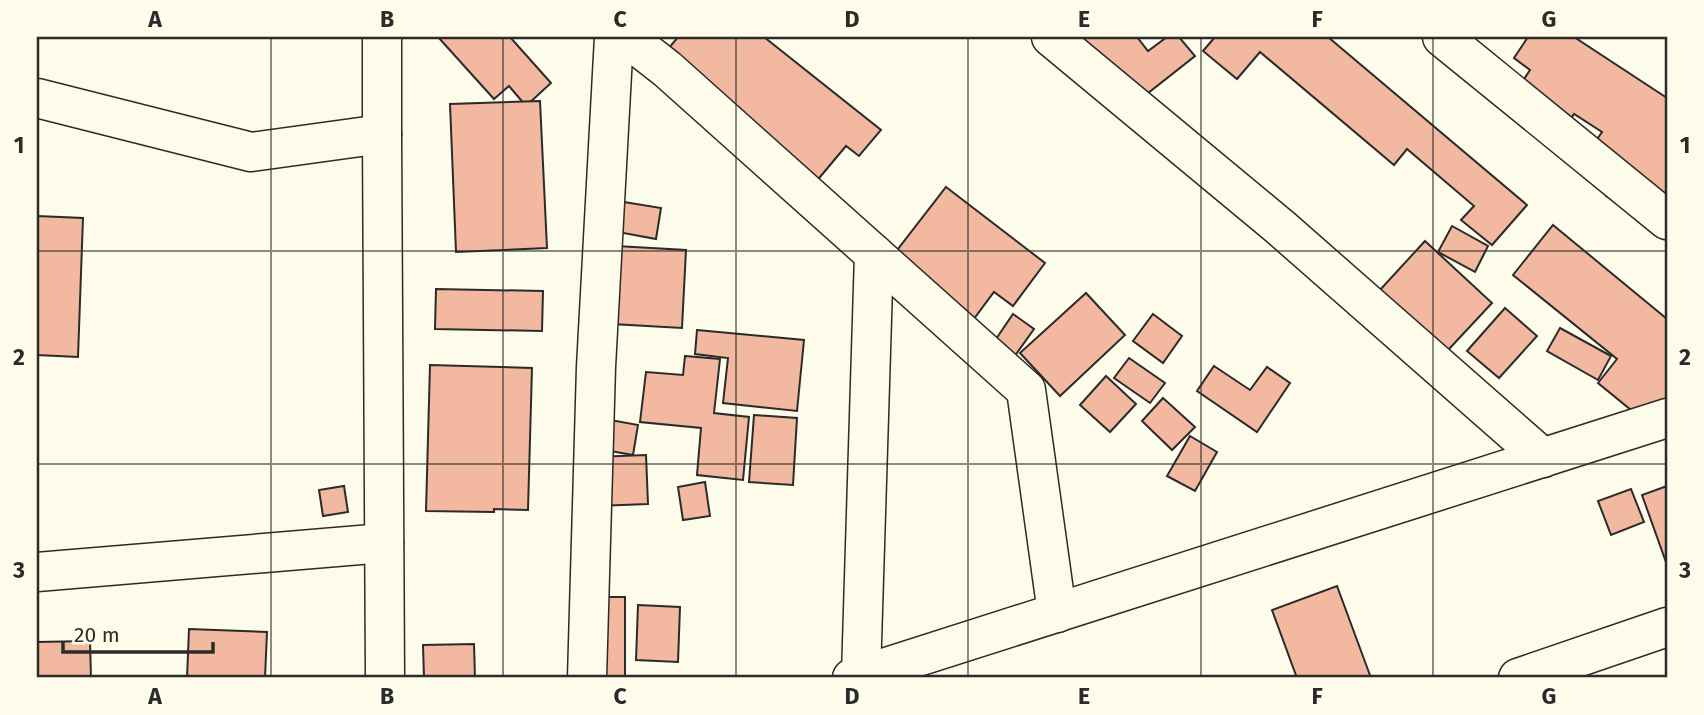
<svg xmlns="http://www.w3.org/2000/svg" width="1704" height="715" viewBox="0 0 1704 715" font-family="'Fira Sans',sans-serif">
<style>
.building{fill:#f2b8a0;stroke:#2b2b2b;stroke-width:2}
.lines{fill:none;stroke-linecap:round;stroke-linejoin:round}
.street-casing{stroke:#2b2b2b;stroke-width:41}
.secondary-casing{stroke:#2b2b2b;stroke-width:41}
.street{stroke:#fdfbea;stroke-width:38}
.secondary{stroke:#fdfbea;stroke-width:38}
.grid{fill:none;stroke:#2b2b2b;stroke-width:2;stroke-opacity:0.55}
.neatline{fill:none;stroke:#2b2b2b;stroke-width:2.5}
.grid-label{font-size:23px;text-anchor:middle;font-weight:bold;fill:#2b2b2b}
</style>
<rect width="100%" height="100%" fill="#fdfbea"/>
<g class="building">
<path d="M438 37H510L551 83 526 106 509 86 494 99Z"/>
<path d="M678 37H764L881 130 859 156 846 146 815 183 658 61Z"/>
<path d="M1063 37H1137L1148 51 1167 37H1179L1195 56 1124 112Z"/>
<path d="M1215 37H1328L1527 205 1492 245 1461 220 1474 206 1407 149 1394 165 1260 52 1237 79 1203 51Z"/>
<path d="M1528 37H1574L1667 98V200L1651 225 1606 196 1616 180 1584 158 1602 132 1574 114 1559 137 1509 102 1530 70 1514 58Z"/>
<path d="M540 101 547 248 456 252 450 104Z"/>
<path d="M946 187 1045 263 1013 306 994 292 973 320 891 258Z"/>
<path d="M624 202 661 208 656 239 618 232Z"/>
<path d="M37 216 83 218 78 357 37 355Z"/>
<path d="M1553 225 1667 319V398L1647 423 1598 383 1617 359 1513 275Z"/>
<path d="M1452 226 1488 246 1475 272 1438 252Z"/>
<path d="M1425 241 1492 303 1435 364 1368 303Z"/>
<path d="M616 246 686 250 682 328 612 324Z"/>
<path d="M436 289 543 291 542 331 435 329Z"/>
<path d="M1086 293 1125 335 1060 396 1020 353Z"/>
<path d="M1505 308 1537 336 1499 378 1467 351Z"/>
<path d="M1013 314 1034 329 1014 357 994 342Z"/>
<path d="M1153 314 1182 336 1163 363 1133 341Z"/>
<path d="M1560 328 1611 356 1598 380 1547 351Z"/>
<path d="M697 330 804 340 797 411 723 403 728 358 695 354Z"/>
<path d="M685 356 720 359 714 413 749 417 743 480 697 475 701 428 640 422 646 372 683 375Z"/>
<path d="M1129 358 1165 383 1150 403 1114 378Z"/>
<path d="M430 365 532 368 528 510 494 509V512L426 511Z"/>
<path d="M1214 366 1250 390 1267 367 1290 383 1257 432 1197 391Z"/>
<path d="M1106 376 1136 404 1110 432 1080 405Z"/>
<path d="M1163 398 1195 427 1172 450 1142 421Z"/>
<path d="M754 415 797 418 793 485 749 482Z"/>
<path d="M605 419 638 425 633 455 599 449Z"/>
<path d="M1190 436 1217 452 1195 491 1167 476Z"/>
<path d="M646 455 648 504 596 506 594 457Z"/>
<path d="M705 482 710 516 683 520 678 487Z"/>
<path d="M344 486 348 512 323 516 319 490Z"/>
<path d="M1667 486V565L1642 495Z"/>
<path d="M1631 489 1644 522 1611 535 1598 501Z"/>
<path d="M1337 586 1371 678H1297L1272 610Z"/>
<rect x="583" y="597" width="42" height="81"/>
<path d="M638 605 680 607 678 662 636 660Z"/>
<path d="M189 629 267 632 265 678H187Z"/>
<path d="M90 641 91 678H37V642Z"/>
<path d="M474 644 475 678H424L423 645Z"/>
</g>
<g class="lines">
<g class="street-casing">
<g id="street">
<path d="M382 37V134"/>
<path d="M626 37 667 69 1026 390 1057 613"/>
<path d="M1051 37 1280 227 1543 458"/>
<path d="M1442 37 1667 220"/>
<path d="M37 98 251 152 382 134 385 678"/>
<path d="M37 572 384 543"/>
<path d="M861 675 874 254"/>
<path d="M587 678 596 367 614 37"/>
<path d="M852 678 1667 418"/>
</g>
</g>
<g class="secondary-casing">
<path id="secondary" d="M1518 678 1667 627"/>
</g>
<use href="#street" class="street"/>
<use href="#secondary" class="secondary"/>
</g>
<path class="grid" d="M271 37V678M503 37V678M736 37V678M968 37V678M1201 37V678M1433 37V678M37 251H1667M37 464H1667"/>
<rect width="1704" height="715" fill="none" stroke="#fdfbea" stroke-width="77"/>
<path d="M63 642v10h150v-10" fill="none" stroke="#2b2b2b" stroke-width="3.5"/>
<text x="74" y="642" font-size="21" fill="#2b2b2b" stroke="#fdfbea" stroke-width="5" paint-order="stroke">20 m</text>
<rect x="38" y="38" width="1628" height="638" class="neatline"/>
<g class="grid-label">
<text x="155" y="27">A</text>
<text x="387" y="27">B</text>
<text x="620" y="27">C</text>
<text x="852" y="27">D</text>
<text x="1084" y="27">E</text>
<text x="1317" y="27">F</text>
<text x="1549" y="27">G</text>
<text x="19" y="153">1</text>
<text x="1685" y="153">1</text>
<text x="19" y="365">2</text>
<text x="1685" y="365">2</text>
<text x="19" y="578">3</text>
<text x="1685" y="578">3</text>
<text x="155" y="704">A</text>
<text x="387" y="704">B</text>
<text x="620" y="704">C</text>
<text x="852" y="704">D</text>
<text x="1084" y="704">E</text>
<text x="1317" y="704">F</text>
<text x="1549" y="704">G</text>
</g>
</svg>
